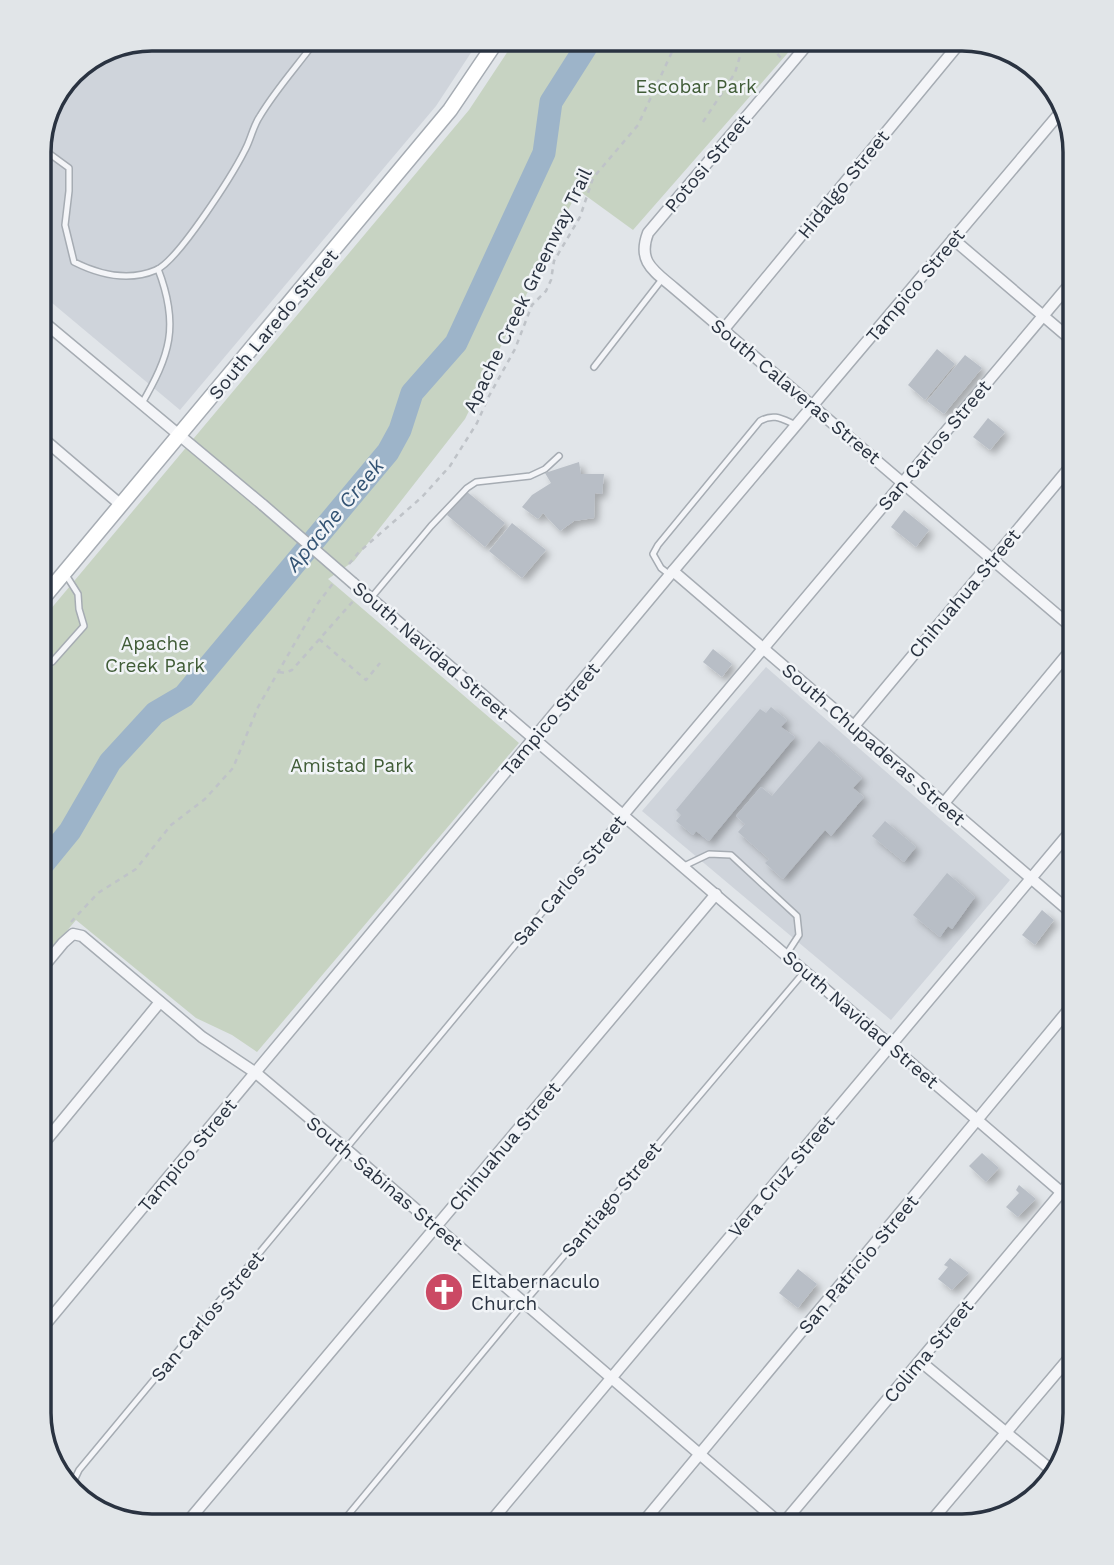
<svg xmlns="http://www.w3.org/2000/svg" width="1114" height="1565" viewBox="0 0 1114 1565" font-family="'Work Sans',sans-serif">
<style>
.built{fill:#cfd4db}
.green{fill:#c7d3c2}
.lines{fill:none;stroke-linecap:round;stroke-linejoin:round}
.river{stroke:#9db4c9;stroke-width:23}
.building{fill:#b8bec6;filter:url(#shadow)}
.service-casing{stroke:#a6acb3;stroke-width:8}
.minor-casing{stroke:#a6acb3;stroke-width:13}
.tertiary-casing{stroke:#a6acb3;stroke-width:15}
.secondary-casing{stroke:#a6acb3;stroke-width:17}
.path{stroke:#bfc3c8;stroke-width:2.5;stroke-dasharray:5 5;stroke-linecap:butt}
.service{stroke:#f4f5f8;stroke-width:5}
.minor{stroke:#f4f5f8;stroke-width:10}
.tertiary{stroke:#f4f5f8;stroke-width:12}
.secondary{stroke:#fff;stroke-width:14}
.minor-bridge-casing{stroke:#a6acb3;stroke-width:13;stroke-linecap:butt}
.minor-bridge{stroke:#f4f5f8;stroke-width:10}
.labels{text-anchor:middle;stroke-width:5;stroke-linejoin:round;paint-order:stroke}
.park-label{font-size:19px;fill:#405c37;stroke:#f1f4f7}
.street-label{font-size:19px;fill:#2a3341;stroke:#f1f4f7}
.poi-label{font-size:19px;fill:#2a3341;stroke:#f1f4f7;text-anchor:start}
.water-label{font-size:21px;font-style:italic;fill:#345474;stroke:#f1f4f7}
.rim{fill:none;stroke:#2a3341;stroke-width:3.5}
</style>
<defs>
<filter id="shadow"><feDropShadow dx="4.5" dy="4.5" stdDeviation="3.5" flood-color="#0004"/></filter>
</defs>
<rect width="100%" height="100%" fill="#e1e5e9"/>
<g class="built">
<path d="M152 39H480L436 106 180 410 39 292V144L77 67Z"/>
<path d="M766 667 1010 880 891 1020 642 811Z"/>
</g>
<path class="green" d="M516 39H800L633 230 578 190 465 419 354 561 328 579 519 743 257 1052 232 1035 196 1018 76 920 39 964V623L469 110Z"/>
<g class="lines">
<path class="river" d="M39 869 70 831 110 762 155 713 184 696 388 452 400 430 412 393 456 343 544 153 551 102 591 39"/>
</g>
<g class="building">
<path d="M937 349 955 364 925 400 908 385Z"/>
<path d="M965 355 982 368 944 414 927 401Z"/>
<path d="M988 418 1005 432 990 450 973 437Z"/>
<path d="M579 462 581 474H604L602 494 595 493 594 518 574 521 560 531 543 513 538 519 522 507 532 495 551 483 545 473Z"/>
<path d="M466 491 505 523 485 547 447 515Z"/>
<path d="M904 510 929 530 916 547 891 527Z"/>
<path d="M512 523 546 550 522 578 489 551Z"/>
<path d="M713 649 732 664 722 677 703 662Z"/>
<path d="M771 707 787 720 781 727 795 737 709 841 696 831 693 835 676 821 681 815 676 810 760 709 766 713Z"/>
<path d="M819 741 862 778 853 788 864 797 831 836 825 830 783 879 765 863 769 859 738 832 745 824 736 816 761 787 772 796Z"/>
<path d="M885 821 916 847 904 862 872 836Z"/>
<path d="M947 873 975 897 952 929 948 926 940 937 913 915Z"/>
<path d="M1042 910 1054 920 1035 945 1022 935Z"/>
<path d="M982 1153 999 1168 986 1182 969 1166Z"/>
<path d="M1019 1185 1036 1199 1018 1217 1006 1207 1019 1193 1016 1190Z"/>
<path d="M950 1258 969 1273 952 1290 938 1279 948 1267 944 1265Z"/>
<path d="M798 1269 817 1284 798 1308 779 1293Z"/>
</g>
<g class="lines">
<g class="service-casing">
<g id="service">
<path d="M39 146 69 168V191L65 225 74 262C100 275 128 282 156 270 178 261 233 174 245 150 251 139 253 126 260 116 276 89 299 64 317 39"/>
<path d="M594 367 663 278"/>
<path d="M141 405C170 355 180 326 158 269"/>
<path d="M670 575 661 568 653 554 658 545 760 421C774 413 782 419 796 425"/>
<path d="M371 598 431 526 467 488 476 482 530 476 545 469 559 456"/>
<path d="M39 664 52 662 84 626 79 609 78 594 66 575"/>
<path d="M684 866 709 854 731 855 797 916 799 935 786 955"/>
<path d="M71 1487 79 1470 623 815"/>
<path d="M339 1526 523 1304 805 971"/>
</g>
</g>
<g class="minor-casing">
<g id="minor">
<path d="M812 39 648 233C637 262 654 271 674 288L1075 630"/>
<path d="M953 239 1075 343"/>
<path d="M39 318 263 505"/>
<path d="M724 329 963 39"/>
<path d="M39 435 121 505"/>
<path d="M673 571 1075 916"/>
<path d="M353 583 1075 1204"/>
<path d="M854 726 1075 461"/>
<path d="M944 803 1075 645"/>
<path d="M623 815 1075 278"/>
<path d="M39 972 63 943 73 934 82 936 202 1037 256 1073 346 1149 783 1526"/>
<path d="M39 1149 160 1002"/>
<path d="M39 1332 673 571 1064 108"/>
<path d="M920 1361 1056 1474"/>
<path d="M184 1526 716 894"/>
<path d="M487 1526 1075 826"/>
<path d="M640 1526 1075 1002"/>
<path d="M781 1526 1075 1176"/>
<path d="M927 1526 1075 1351"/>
</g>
</g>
<g class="tertiary-casing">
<path id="tertiary" d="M75 1491 100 1513"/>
</g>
<g class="secondary-casing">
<path id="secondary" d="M39 603 450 110 498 39"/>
</g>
<g class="path">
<path d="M764 39 781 58"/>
<path d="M703 122 735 73 745 39"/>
<path d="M349 564 359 552 422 497 450 466 477 423 489 396 515 349 532 305 546 291 551 280 554 261 580 217 593 178 638 125 678 39"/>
<path d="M319 639 366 680 380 663"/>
<path d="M279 672 285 673 292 670 355 599"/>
<path d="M71 922 98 893 136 869 171 825 205 799 233 768 258 707 318 603 334 582"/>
</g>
<use href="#service" class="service"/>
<use href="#minor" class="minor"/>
<use href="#tertiary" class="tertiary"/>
<use href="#secondary" class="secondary"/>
<g class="minor-bridge-casing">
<path id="minor-bridge" d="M263 505 353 583"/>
</g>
<use href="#minor-bridge" class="minor-bridge"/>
</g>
<defs>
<g id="church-disc" transform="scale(2.0125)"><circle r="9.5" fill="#cb4964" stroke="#f1f4f7"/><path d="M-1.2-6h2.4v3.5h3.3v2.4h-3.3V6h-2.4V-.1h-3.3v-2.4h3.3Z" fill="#fff"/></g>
</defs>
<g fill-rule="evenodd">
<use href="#church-disc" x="444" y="1292"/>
</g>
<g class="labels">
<g class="park-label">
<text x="696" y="93">Escobar Park</text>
<text x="155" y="650">Apache<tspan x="155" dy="22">Creek Park</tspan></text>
<text x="352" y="772">Amistad Park</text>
</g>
<g class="street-label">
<text transform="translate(707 163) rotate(-50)" y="7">Potosi Street</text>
<text transform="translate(843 184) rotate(-51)" y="7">Hidalgo Street</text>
<text transform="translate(915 285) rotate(-50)" y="7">Tampico Street</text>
<text transform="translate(527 290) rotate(-64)" y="7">Apache Creek Greenway Trail</text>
<text transform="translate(273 324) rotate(-50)" y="7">South Laredo Street</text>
<text transform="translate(796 391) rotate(40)" y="7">South Calaveras Street</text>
<text transform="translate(934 445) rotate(-50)" y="7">San Carlos Street</text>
<text transform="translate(964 593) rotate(-50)" y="7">Chihuahua Street</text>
<text transform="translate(431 650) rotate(41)" y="7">South Navidad Street</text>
<text transform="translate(550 719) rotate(-50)" y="7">Tampico Street</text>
<text transform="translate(874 744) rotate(41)" y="7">South Chupaderas Street</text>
<text transform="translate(569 880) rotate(-50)" y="7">San Carlos Street</text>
<text transform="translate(861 1019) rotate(41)" y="7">South Navidad Street</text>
<text transform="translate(504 1146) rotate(-50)" y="7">Chihuahua Street</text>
<text transform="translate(187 1155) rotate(-50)" y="7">Tampico Street</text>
<text transform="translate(781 1176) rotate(-50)" y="7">Vera Cruz Street</text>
<text transform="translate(385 1183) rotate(40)" y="7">South Sabinas Street</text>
<text transform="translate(611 1199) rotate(-50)" y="7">Santiago Street</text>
<text transform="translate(858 1264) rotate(-50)" y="7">San Patricio Street</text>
<text transform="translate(207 1316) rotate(-50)" y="7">San Carlos Street</text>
<text transform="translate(928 1351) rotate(-50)" y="7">Colima Street</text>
</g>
<g class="poi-label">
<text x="471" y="1288">Eltabernaculo<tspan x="471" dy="22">Church</tspan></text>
</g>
<g class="water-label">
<text transform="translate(335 515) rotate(-50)" y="7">Apache Creek</text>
</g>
</g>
<path d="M0 0H1114V1565H0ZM152 51H962A101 101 0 0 1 1063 152V1413A101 101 0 0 1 962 1514H152A101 101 0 0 1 51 1413V152A101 101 0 0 1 152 51Z" fill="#e1e5e8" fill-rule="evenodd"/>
<path class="rim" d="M152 51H962A101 101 0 0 1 1063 152V1413A101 101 0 0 1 962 1514H152A101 101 0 0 1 51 1413V152A101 101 0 0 1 152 51Z"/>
</svg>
